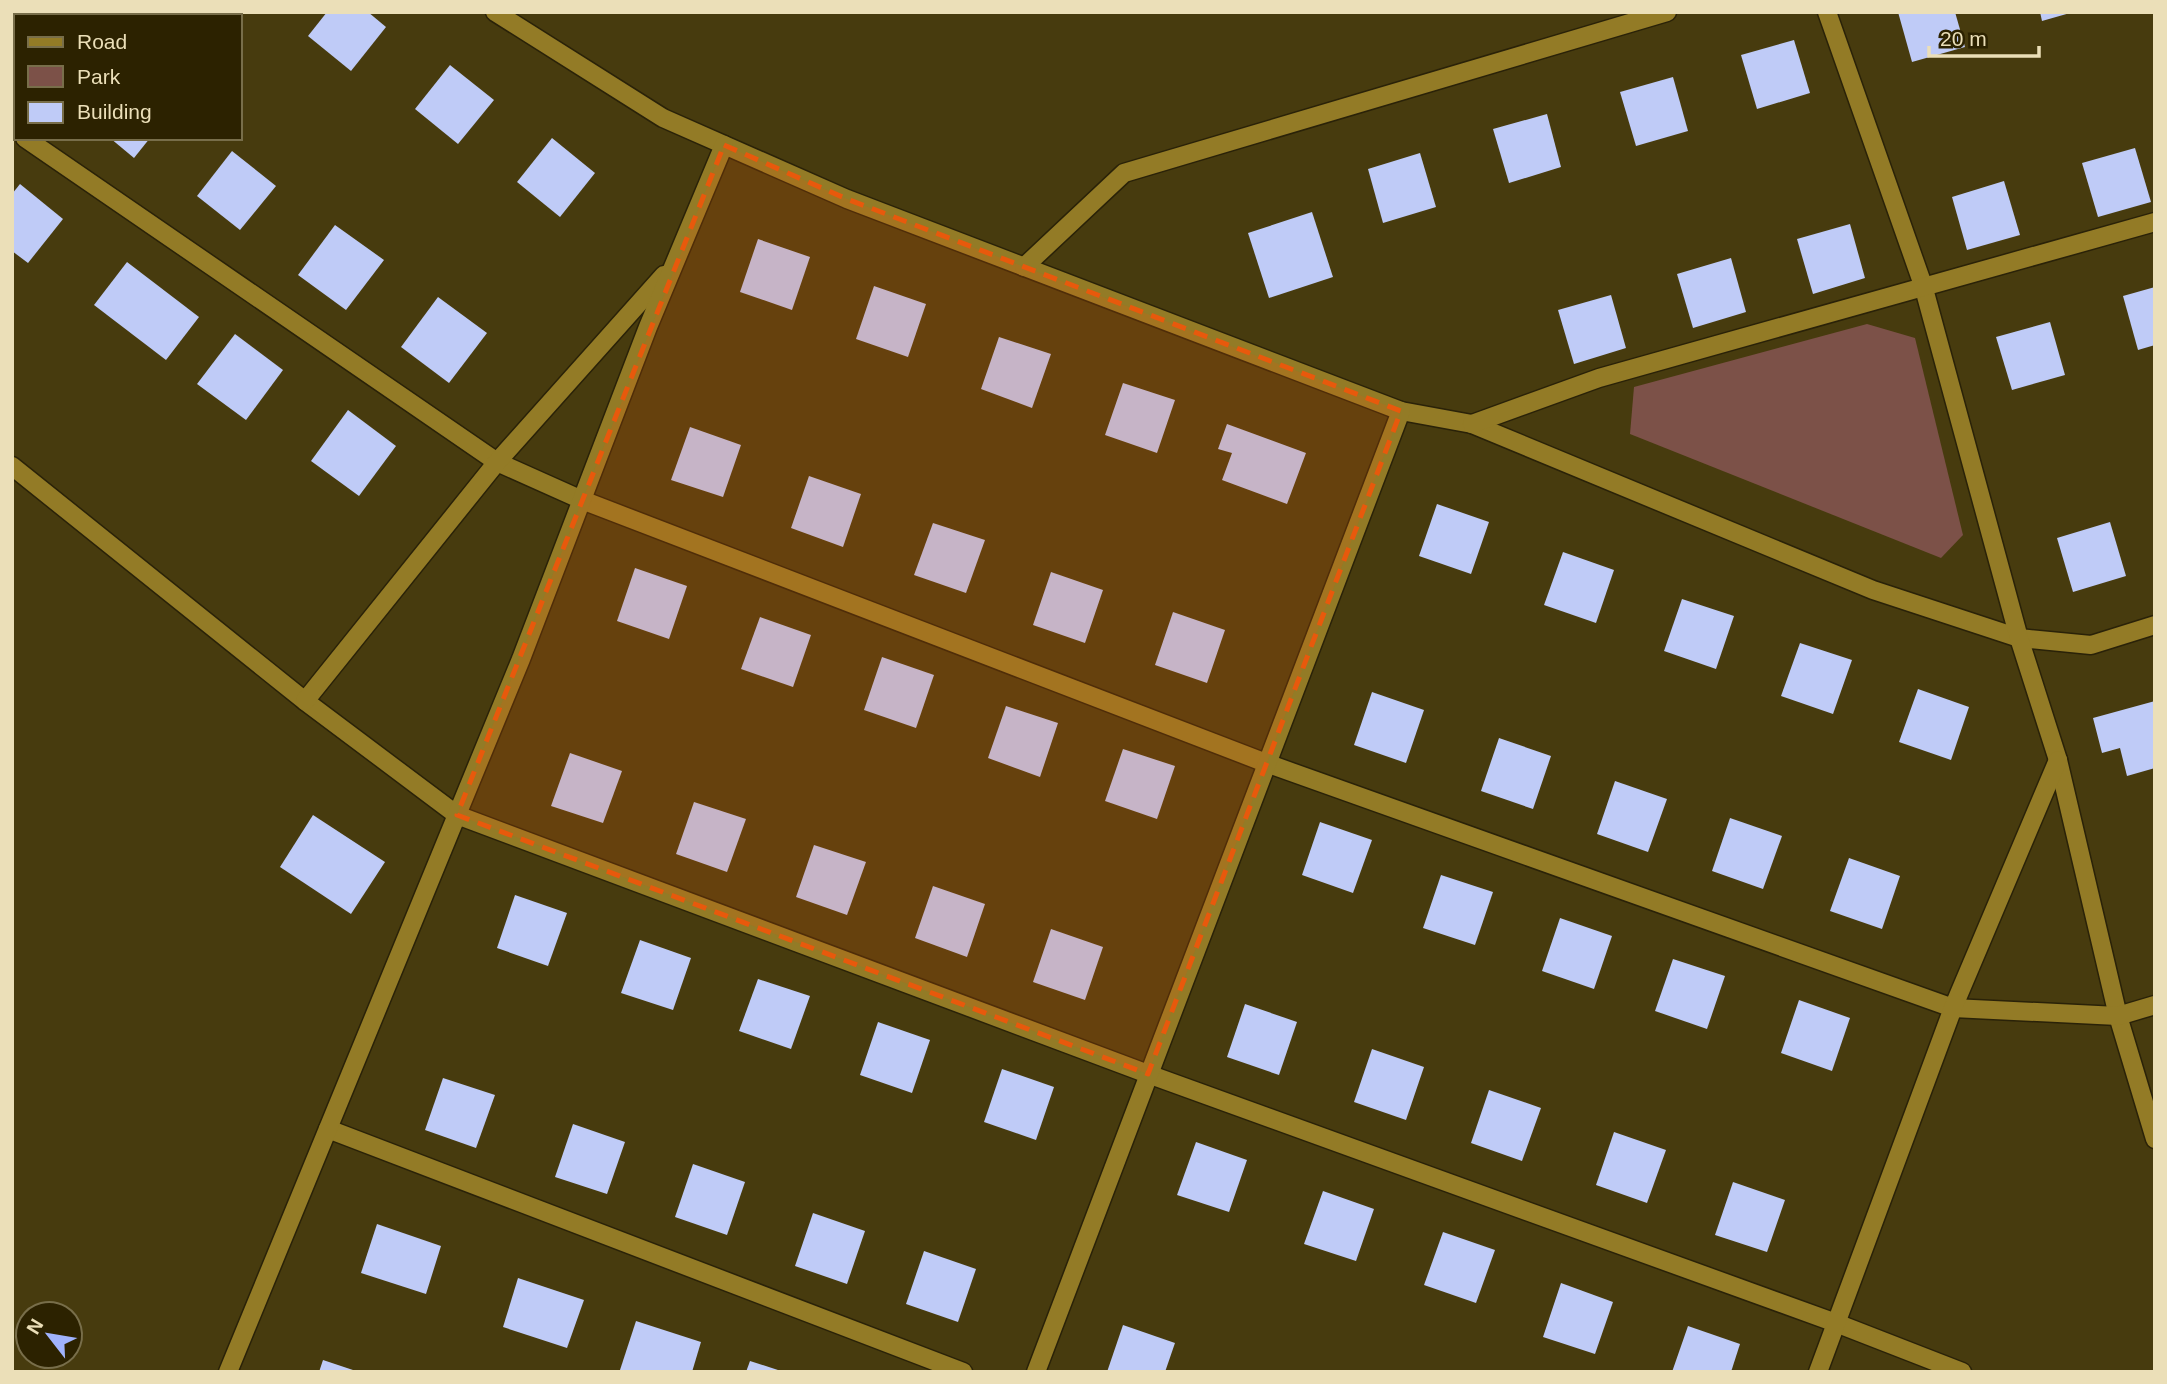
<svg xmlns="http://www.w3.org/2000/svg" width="2167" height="1384" viewBox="0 0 2167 1384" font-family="Arial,sans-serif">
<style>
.green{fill:#7c5148}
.building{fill:#bfcbf7}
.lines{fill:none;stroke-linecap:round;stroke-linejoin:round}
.minor-casing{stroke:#2a2208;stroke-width:21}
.minor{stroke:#937b26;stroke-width:18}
.marked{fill:#e8590c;fill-opacity:0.2;stroke:#e8590c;stroke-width:5;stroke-dasharray:14 9;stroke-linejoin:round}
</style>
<rect width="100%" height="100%" fill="#473b0e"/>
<path class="green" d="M1867 324 1915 338 1963 535 1941 558 1630 434 1634 387Z"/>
<g class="building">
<path d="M12 12H23L27 16H16V79L12 76Z"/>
<path d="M327 12H368L386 27 351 71 308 36Z"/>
<path d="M1898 12H1955L1965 47 1912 62Z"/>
<path d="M2040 12H2070V13L2042 21Z"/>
<path d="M1794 40 1810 93 1757 109 1741 55Z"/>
<path d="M450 65 494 100 458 144 415 109Z"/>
<path d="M1673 77 1688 131 1636 146 1620 92Z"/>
<path d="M1547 114 1561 167 1509 183 1493 129Z"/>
<path d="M110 138H150L134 158Z"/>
<path d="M552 138 595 173 560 217 517 182Z"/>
<path d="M2135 148 2151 202 2098 217 2082 163Z"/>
<path d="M232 151 276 186 240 230 197 196Z"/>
<path d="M1420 153 1436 207 1383 223 1368 169Z"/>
<path d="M2004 181 2020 235 1967 250 1952 197Z"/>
<path d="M20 184 63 219 28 263 12 251V194Z"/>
<path d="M1312 212 1333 277 1269 298 1248 233Z"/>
<path d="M1850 224 1865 278 1813 294 1797 239Z"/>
<path d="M335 225 384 260 346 310 298 275Z"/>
<path d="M758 239 810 257 792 310 740 292Z"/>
<path d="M1731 258 1746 312 1693 328 1677 274Z"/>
<path d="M127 262 199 317 166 360 94 305Z"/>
<path d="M874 286 926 304 908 357 856 339Z"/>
<path d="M2155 287V345L2138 350 2123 296Z"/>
<path d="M1611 295 1626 348 1574 364 1558 310Z"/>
<path d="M438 297 487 333 449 383 401 347Z"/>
<path d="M2050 322 2065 375 2012 390 1996 337Z"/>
<path d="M235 334 283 370 246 420 197 384Z"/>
<path d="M999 337 1051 354 1032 408 981 389Z"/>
<path d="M1123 383 1175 400 1157 453 1105 435Z"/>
<path d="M348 410 396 446 359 496 311 461Z"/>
<path d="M1227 424 1306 453 1287 504 1222 480 1232 453 1218 449Z"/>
<path d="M690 427 741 445 723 497 671 480Z"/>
<path d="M809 476 861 494 843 547 791 528Z"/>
<path d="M1437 504 1489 522 1471 574 1419 556Z"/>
<path d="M2110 522 2126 576 2073 592 2057 538Z"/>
<path d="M933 523 985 540 966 593 914 575Z"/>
<path d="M1563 552 1614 570 1596 623 1544 605Z"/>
<path d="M635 568 687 586 669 639 617 621Z"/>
<path d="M1051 572 1103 590 1085 643 1033 625Z"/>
<path d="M1682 599 1734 616 1716 669 1664 651Z"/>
<path d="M1173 612 1225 630 1207 683 1155 665Z"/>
<path d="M760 617 811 635 793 687 741 669Z"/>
<path d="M1800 643 1852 660 1833 714 1781 696Z"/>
<path d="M882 657 934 675 916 728 864 710Z"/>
<path d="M1918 689 1969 707 1951 760 1899 742Z"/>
<path d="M1372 692 1424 710 1406 763 1354 745Z"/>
<path d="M2155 701V768L2127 776 2120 748 2102 753 2093 718Z"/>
<path d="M1006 706 1058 723 1040 777 988 758Z"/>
<path d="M1499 738 1551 756 1533 809 1481 791Z"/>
<path d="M1123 749 1175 766 1157 819 1105 801Z"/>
<path d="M570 753 622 771 603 823 551 806Z"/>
<path d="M1615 781 1667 799 1648 852 1597 834Z"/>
<path d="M694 802 746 819 727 872 676 854Z"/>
<path d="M313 815 385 862 351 914 280 867Z"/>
<path d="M1730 818 1782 836 1763 889 1712 871Z"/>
<path d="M1320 822 1372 840 1353 893 1302 875Z"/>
<path d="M814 845 866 862 847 915 796 897Z"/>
<path d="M1849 858 1900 876 1882 929 1830 911Z"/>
<path d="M1441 875 1493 892 1475 945 1423 928Z"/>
<path d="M933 886 985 904 967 957 915 938Z"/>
<path d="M515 895 567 913 548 966 497 948Z"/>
<path d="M1560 918 1612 936 1594 989 1542 971Z"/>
<path d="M1051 929 1103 947 1085 1000 1033 982Z"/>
<path d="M640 940 691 958 673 1010 621 993Z"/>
<path d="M1673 959 1725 976 1707 1029 1655 1011Z"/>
<path d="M758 979 810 996 791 1049 739 1031Z"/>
<path d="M1799 1000 1850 1018 1832 1071 1781 1053Z"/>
<path d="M1245 1004 1297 1022 1279 1075 1227 1057Z"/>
<path d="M878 1022 930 1040 912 1093 860 1075Z"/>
<path d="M1372 1049 1424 1067 1406 1120 1354 1102Z"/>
<path d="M1002 1069 1054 1087 1036 1140 984 1122Z"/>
<path d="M443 1078 495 1095 476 1148 425 1130Z"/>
<path d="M1489 1090 1541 1108 1522 1161 1471 1143Z"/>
<path d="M573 1124 625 1142 607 1194 555 1177Z"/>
<path d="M1614 1132 1666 1150 1647 1203 1596 1185Z"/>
<path d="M1196 1142 1247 1160 1229 1212 1177 1195Z"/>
<path d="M693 1164 745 1182 727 1235 675 1217Z"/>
<path d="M1733 1182 1785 1200 1767 1252 1715 1235Z"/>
<path d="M1323 1191 1374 1209 1356 1261 1304 1244Z"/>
<path d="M813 1213 865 1231 847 1284 795 1266Z"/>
<path d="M377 1224 441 1246 426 1294 361 1273Z"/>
<path d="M1443 1232 1495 1250 1476 1303 1424 1285Z"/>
<path d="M924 1251 976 1269 958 1322 906 1304Z"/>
<path d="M518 1278 584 1300 567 1348 503 1327Z"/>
<path d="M1561 1283 1613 1302 1595 1354 1543 1337Z"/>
<path d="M636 1321 701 1342 692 1372H627L620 1370Z"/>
<path d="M1123 1325 1175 1343 1165 1372H1107Z"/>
<path d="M1688 1326 1740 1344 1731 1372H1672Z"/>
<path d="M323 1360 356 1371V1372H319Z"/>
<path d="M750 1361 781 1371V1372H746Z"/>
</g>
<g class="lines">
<g class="minor-casing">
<g id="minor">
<path d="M495 12 663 118 847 199 1401 411 1472 424 1873 590 2019 638 2091 645 2155 625"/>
<path d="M1827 12 1923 285 2019 638 2058 760 2118 1016 2155 1139"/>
<path d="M25 138 497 462 582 500 1266 763 1953 1008 2118 1016 2155 1005"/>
<path d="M1024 267 1124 173 1667 12"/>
<path d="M1472 424 1599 378 2155 222"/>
<path d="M12 466 305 701 457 815 1148 1074 1836 1323 1962 1372"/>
<path d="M305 701 497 462 664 275"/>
<path d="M328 1129 963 1372"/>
<path d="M228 1372 521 659 648 327 724 145"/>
<path d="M1036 1372 1401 411"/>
<path d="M1818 1372 1953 1008 2058 760"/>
</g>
</g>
<use href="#minor" class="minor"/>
</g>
<path class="marked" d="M724 145 847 199 1401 411 1148 1074 457 815Z"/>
<rect width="2167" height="1384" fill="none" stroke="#ebdfb8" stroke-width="28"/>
<rect x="14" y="14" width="228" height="126" fill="#2c2200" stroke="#786e4a" stroke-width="2"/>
<rect x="28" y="37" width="35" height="10" fill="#937b26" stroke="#786e4a" stroke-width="2"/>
<text x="77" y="49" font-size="21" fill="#ebdfb8">Road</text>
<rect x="28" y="66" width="35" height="21" fill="#7c5148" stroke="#786e4a" stroke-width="2"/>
<text x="77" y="84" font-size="21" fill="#ebdfb8">Park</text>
<rect x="28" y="102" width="35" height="21" fill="#bfcbf7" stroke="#786e4a" stroke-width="2"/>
<text x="77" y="119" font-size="21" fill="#ebdfb8">Building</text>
<g transform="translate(49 1335) rotate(301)"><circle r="33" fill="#2c2200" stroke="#786e4a" stroke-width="2"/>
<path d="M0-5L12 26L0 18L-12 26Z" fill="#a0b3fd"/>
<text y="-10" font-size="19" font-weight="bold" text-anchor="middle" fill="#ebdfb8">N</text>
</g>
<path d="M1929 46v10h110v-10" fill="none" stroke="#ebdfb8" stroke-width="3.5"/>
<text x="1940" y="46" font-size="21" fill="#ebdfb8" stroke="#2c2200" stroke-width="5" paint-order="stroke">20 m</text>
</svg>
